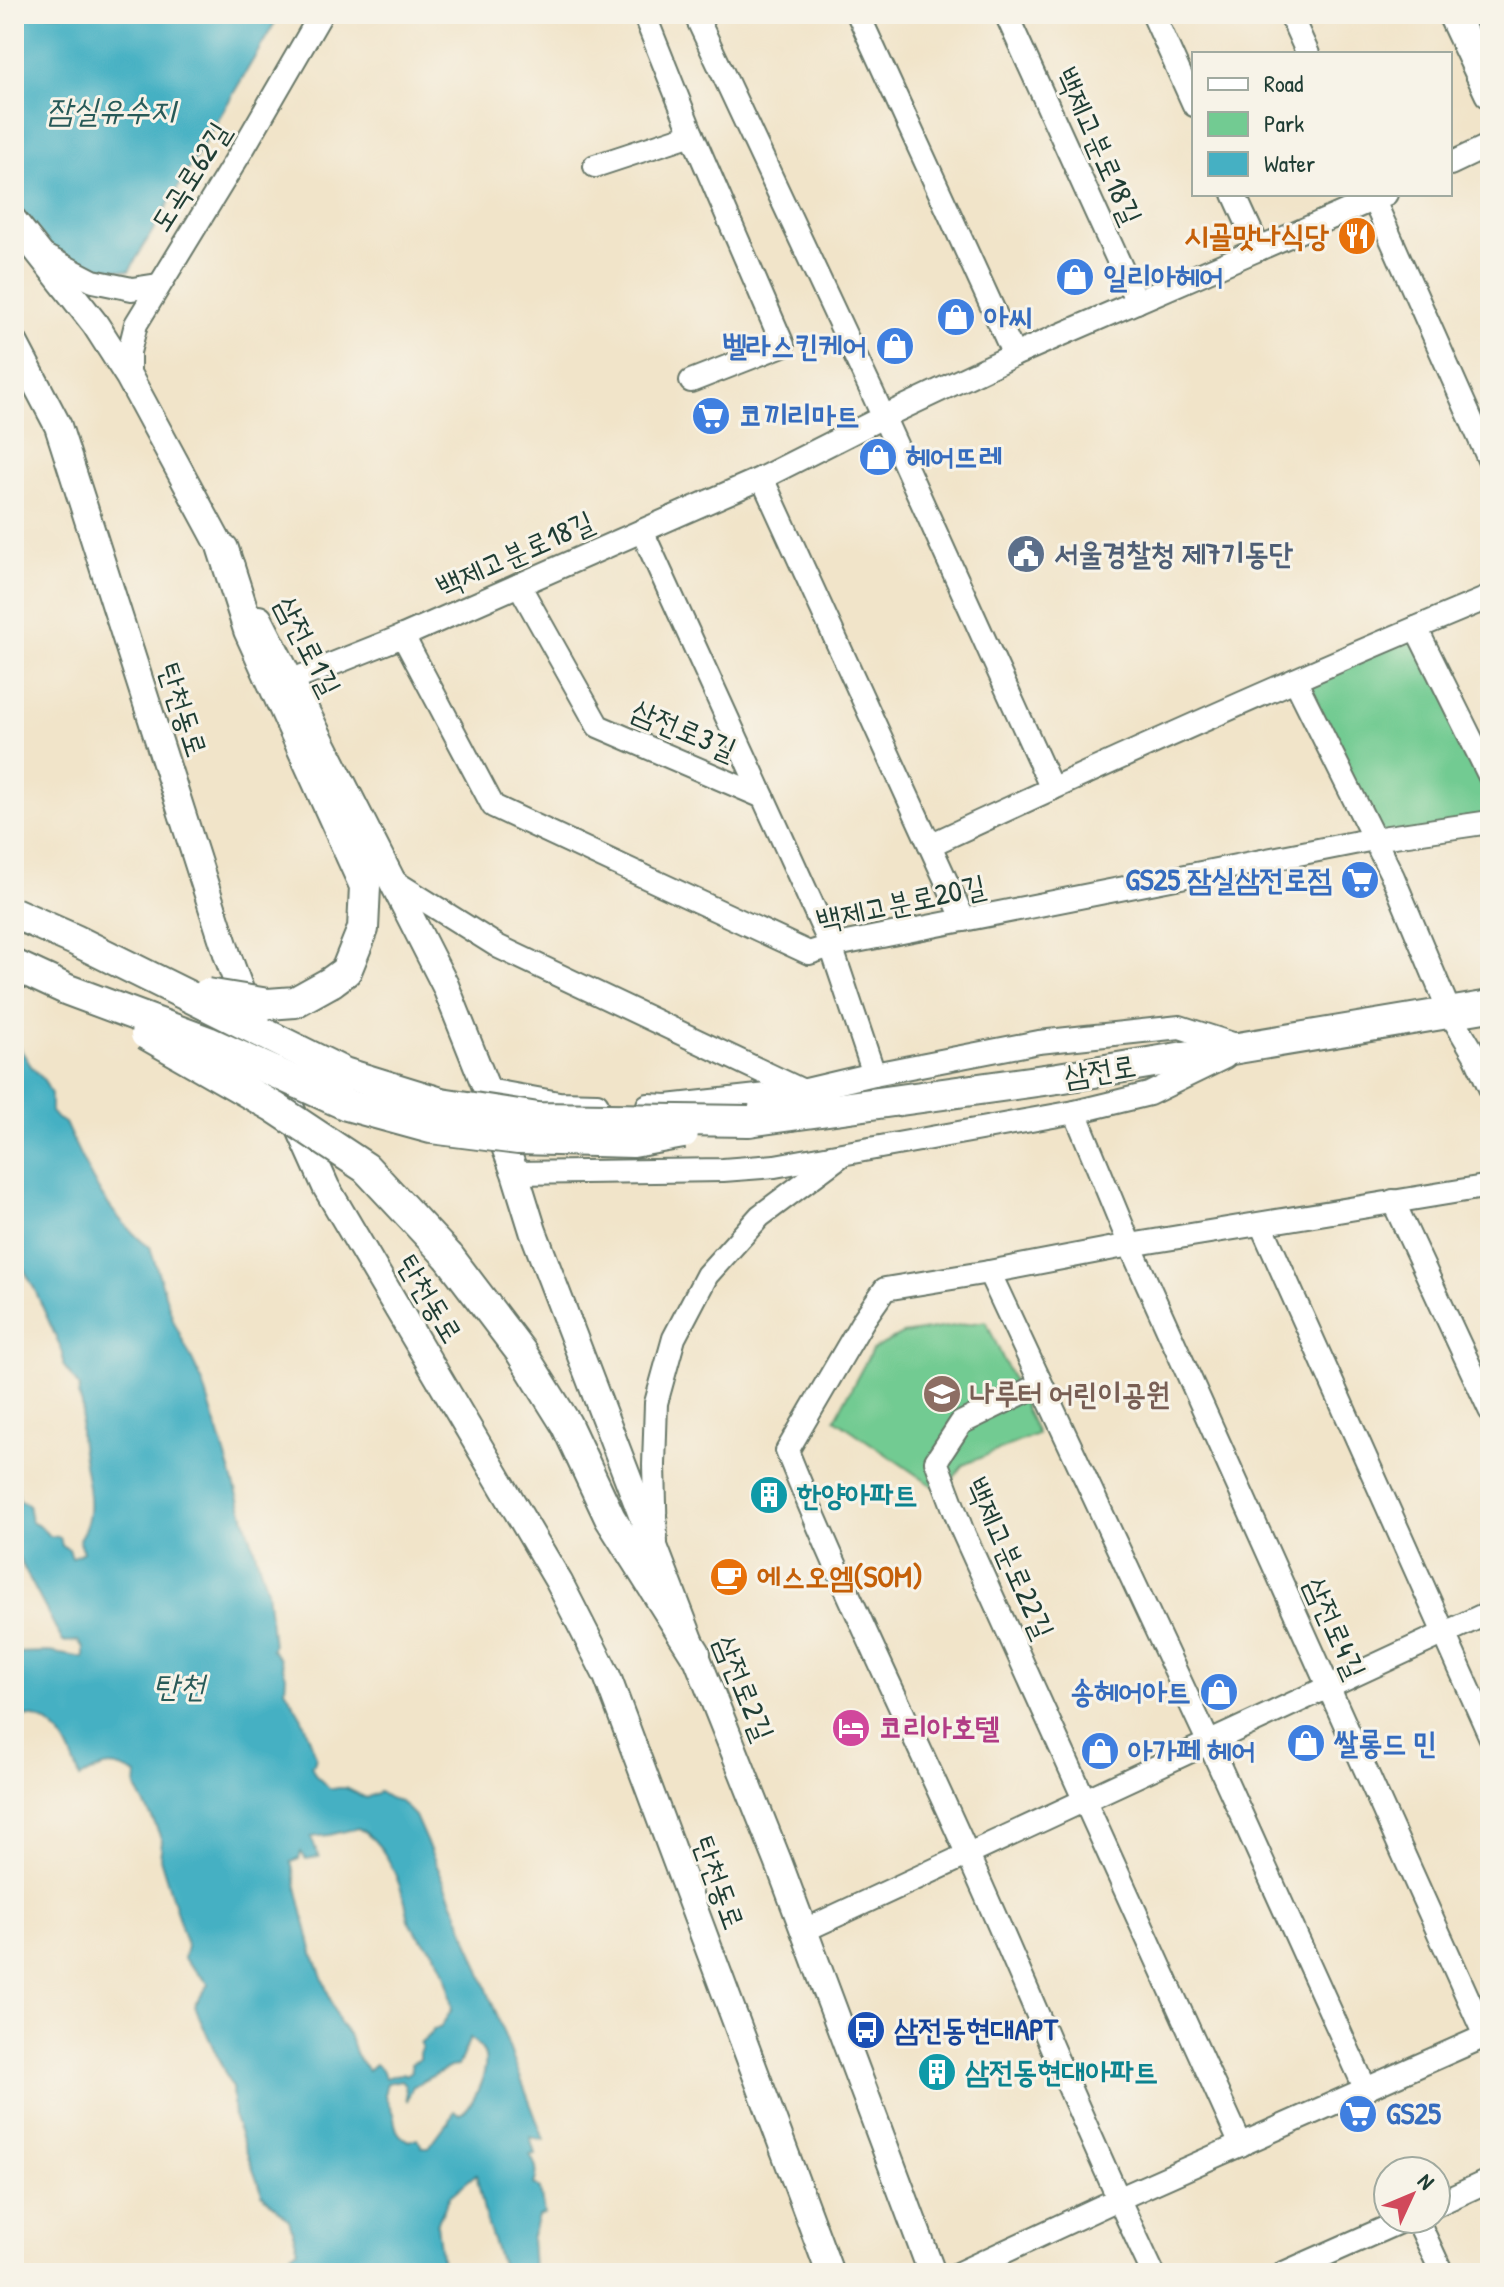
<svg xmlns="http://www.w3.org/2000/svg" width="1504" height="2287" viewBox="0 0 1504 2287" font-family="'Patrick Hand','Poor Story',sans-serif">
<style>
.green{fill:#72cb92;stroke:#488463;stroke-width:2}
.water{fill:#45b0c3;stroke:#32767c;stroke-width:2;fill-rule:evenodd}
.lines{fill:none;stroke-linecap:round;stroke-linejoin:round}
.minor-casing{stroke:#687768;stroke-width:26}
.tertiary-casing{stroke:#687768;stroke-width:30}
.secondary-casing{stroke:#687768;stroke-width:34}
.minor{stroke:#fff;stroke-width:22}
.tertiary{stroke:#fff;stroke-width:26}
.secondary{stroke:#fff;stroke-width:30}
.secondary-bridge-casing{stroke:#687768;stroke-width:34;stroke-linecap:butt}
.secondary-bridge{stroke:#fff;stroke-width:30}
.labels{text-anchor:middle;stroke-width:6;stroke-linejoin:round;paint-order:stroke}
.street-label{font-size:30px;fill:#1f3d34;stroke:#f7f3e8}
.food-label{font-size:30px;font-weight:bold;fill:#c56008;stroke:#f7f3e8;text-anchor:end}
.shop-label{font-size:30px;font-weight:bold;fill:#366cbe;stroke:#f7f3e8;text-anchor:start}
.service-label{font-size:30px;font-weight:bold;fill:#4e5e75;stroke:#f7f3e8;text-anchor:start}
.education-label{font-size:30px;font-weight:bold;fill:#785e54;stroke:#f7f3e8;text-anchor:start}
.culture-label{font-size:30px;font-weight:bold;fill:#0d838f;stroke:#f7f3e8;text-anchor:start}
.hotel-label{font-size:30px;font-weight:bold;fill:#b23c85;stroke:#f7f3e8;text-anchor:start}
.transit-label{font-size:30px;font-weight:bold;fill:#164399;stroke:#f7f3e8;text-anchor:start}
.water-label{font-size:32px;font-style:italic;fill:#285a58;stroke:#f7f3e8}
</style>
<rect width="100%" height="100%" fill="#f7f3e8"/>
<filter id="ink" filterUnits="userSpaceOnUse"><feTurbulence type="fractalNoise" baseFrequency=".0125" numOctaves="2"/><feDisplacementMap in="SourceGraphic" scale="16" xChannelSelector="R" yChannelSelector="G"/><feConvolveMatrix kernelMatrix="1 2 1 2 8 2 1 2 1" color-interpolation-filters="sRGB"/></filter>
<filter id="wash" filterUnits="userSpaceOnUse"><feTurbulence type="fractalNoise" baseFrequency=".006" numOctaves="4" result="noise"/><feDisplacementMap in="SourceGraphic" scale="32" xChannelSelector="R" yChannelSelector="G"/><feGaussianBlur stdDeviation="1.8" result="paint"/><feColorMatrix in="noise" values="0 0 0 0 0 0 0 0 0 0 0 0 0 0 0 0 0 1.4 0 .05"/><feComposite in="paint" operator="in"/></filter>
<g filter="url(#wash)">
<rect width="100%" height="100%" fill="#f1e4c9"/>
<g class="green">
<path d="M1416 628 1490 777V822L1374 839 1295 680Z"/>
<path d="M986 1321 1037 1434 963 1465 943 1493 835 1419 872 1350 902 1334Z"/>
</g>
<g class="water">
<path d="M14 14H280L129 271 65 263 14 202Z"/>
<path d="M14 1039 31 1066 44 1080 51 1094V1112L57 1119 65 1123C83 1162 99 1200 131 1231 138 1237 142 1243 150 1247L174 1322 203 1383 267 1590 273 1646 271 1649 280 1659 286 1676 285 1689 302 1718 316 1756 314 1764 311 1765 315 1775 329 1788H346L366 1798 379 1792 389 1798 400 1801 415 1816 460 1918 544 2140 530 2137 535 2154 530 2155C536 2164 539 2174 534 2184L540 2189 544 2214 538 2216 531 2239 533 2269 538 2273H504L486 2220 476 2174 450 2196 437 2224 443 2273H292L291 2253 298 2249 289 2220 262 2194 234 2118 232 2088 194 2006 209 1984 184 1959 187 1946 160 1858 162 1841 156 1826 136 1788 137 1775C110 1761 106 1765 80 1778 71 1752 62 1726 34 1717 27 1715 21 1717 14 1717V1653L49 1652 84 1658V1648L78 1641 63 1642 14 1549V1480L17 1484 19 1500 28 1504 31 1522 41 1527 49 1536 60 1537 62 1546 69 1549 72 1558 83 1552 79 1539C82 1534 86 1528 87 1522 95 1497 80 1458 80 1432 80 1414 87 1413 78 1395L80 1388 63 1365V1353L35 1290 14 1251ZM358 1828C384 1842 395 1871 404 1898 407 1906 407 1915 410 1922 418 1939 429 1944 437 1956 447 1971 449 1992 452 2009L440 2028 433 2029 429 2036 420 2044 422 2047 419 2053V2059L411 2064 412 2071 406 2075 404 2073 385 2078C383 2071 382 2067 375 2064L368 2070 356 2056 350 2037 339 2023 312 1950 291 1862 299 1859 301 1852 306 1859 319 1857 311 1837 329 1835ZM470 2038C476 2043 484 2049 485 2057 488 2071 473 2108 460 2114L454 2111 449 2123 446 2124 429 2147H422L417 2138 409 2141C395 2134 396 2127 393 2114 389 2100 381 2100 387 2083L401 2080 405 2085 407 2101 413 2086 450 2067 458 2066Z"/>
</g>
</g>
<g filter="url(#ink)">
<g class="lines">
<g class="minor-casing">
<g id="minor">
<path d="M644 14 692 134"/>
<path d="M695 14 873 394 1052 789"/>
<path d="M858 14 1014 355"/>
<path d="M1006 14 1137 302"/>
<path d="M1153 14 1194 105"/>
<path d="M1290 14 1308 54"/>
<path d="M1450 164 1490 145"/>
<path d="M595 166 692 134 783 345 691 381"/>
<path d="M1234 194 1259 249"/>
<path d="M1371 194 1490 462"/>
<path d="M43 255 93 281 132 289 158 285"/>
<path d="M129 377V352L136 324 244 147 321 14"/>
<path d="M762 478 964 920"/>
<path d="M642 531 831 946 874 1074"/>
<path d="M519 585 598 726 763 797"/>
<path d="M1416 628 1490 777"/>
<path d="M403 636 493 806 809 953 831 946 1374 839 1490 822"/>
<path d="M1295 680 1393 877 1450 1013 1475 1055 1490 1088"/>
<path d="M290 681 403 636 762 478 883 417 1014 355 1386 194"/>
<path d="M930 845C1115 759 1301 675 1490 597"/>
<path d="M392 880 499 947 801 1090"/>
<path d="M487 1090 559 1103 597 1104"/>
<path d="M648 1105 667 1106 802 1091 874 1074 1039 1042 1180 1027 1239 1046"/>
<path d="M1075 1112 1130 1245 1485 2036"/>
<path d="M515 1173 723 1170 775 1166 1075 1112 1149 1094 1225 1057"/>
<path d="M1393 1201 1490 1410"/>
<path d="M1261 1224 1490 1736"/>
<path d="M989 1272 1209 1743 1366 2090"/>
<path d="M1041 1384 961 1423 936 1461 962 1530 1241 2145"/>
<path d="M656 1544 654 1465 656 1403 674 1338 707 1275 760 1216 839 1157"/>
<path d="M803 1931 1490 1612"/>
<path d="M1436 2205 1490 2180"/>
<path d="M1417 2219 1442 2273"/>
<path d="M959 2273 1118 2199 1490 2034"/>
<path d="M1153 2273C1087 2135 1030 1993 967 1853 907 1719 842 1587 787 1451L864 1319 885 1289 989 1272 1130 1245 1490 1186"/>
<path d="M1284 2273 1406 2219"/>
</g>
</g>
<g class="tertiary-casing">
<g id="tertiary">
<path d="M14 221 95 324 129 377 231 566"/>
<path d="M14 342 58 426 228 957 250 1017"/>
<path d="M259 619 445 985 487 1090 497 1126 515 1173 533 1231 695 1653 778 1861 932 2273"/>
<path d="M269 1060 326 1187 559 1582 607 1676 830 2273"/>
</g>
</g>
<g class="secondary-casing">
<g id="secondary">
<path d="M1453 14 1490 93"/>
<path d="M223 549 249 630 365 886 363 929 346 971 331 982"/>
<path d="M749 1121 1058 1078 1490 1006"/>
<path d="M449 1257 521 1352 566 1424 610 1518 695 1653"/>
</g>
</g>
<use href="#minor" class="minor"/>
<use href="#tertiary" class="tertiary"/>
<use href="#secondary" class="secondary"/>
<g class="secondary-bridge-casing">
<g id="secondary-bridge">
<path d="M14 913 75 940 344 1073 441 1103 538 1118 749 1121"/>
<path d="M14 965 68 990 208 1042 347 1105 431 1128 518 1139 633 1142 683 1133"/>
<path d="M207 994 268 1004 295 1002 331 982"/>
<path d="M146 1034 274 1107 366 1168 449 1257"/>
</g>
</g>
<use href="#secondary-bridge" class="secondary-bridge"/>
</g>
</g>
<defs>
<g id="restaurant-disc" transform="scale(2)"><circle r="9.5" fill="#e8710a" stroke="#f7f3e8"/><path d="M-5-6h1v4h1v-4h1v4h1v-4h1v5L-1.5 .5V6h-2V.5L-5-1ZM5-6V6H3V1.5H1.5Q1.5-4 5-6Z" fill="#fff"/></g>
<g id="shop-disc" transform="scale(2)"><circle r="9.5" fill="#3f7fe0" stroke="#f7f3e8"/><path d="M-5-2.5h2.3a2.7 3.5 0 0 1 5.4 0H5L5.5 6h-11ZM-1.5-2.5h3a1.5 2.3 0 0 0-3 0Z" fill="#fff"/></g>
<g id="supermarket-disc" transform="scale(2)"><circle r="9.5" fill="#3f7fe0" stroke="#f7f3e8"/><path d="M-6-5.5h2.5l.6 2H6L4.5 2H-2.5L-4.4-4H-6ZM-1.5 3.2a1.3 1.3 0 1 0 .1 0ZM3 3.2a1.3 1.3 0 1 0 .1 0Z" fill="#fff"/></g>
<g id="civic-disc" transform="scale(2)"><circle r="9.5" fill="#5c6f8a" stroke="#f7f3e8"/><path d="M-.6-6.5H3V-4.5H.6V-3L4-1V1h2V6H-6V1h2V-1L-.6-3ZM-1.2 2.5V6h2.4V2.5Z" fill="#fff"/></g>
<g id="school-disc" transform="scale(2)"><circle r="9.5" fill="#8d6e63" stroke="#f7f3e8"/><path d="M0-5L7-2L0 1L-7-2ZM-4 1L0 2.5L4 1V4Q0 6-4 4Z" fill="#fff"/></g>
<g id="building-disc" transform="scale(2)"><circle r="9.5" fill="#0f9aa8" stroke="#f7f3e8"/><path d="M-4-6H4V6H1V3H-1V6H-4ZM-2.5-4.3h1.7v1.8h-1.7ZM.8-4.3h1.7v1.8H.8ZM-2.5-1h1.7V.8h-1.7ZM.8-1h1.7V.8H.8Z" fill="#fff"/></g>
<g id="cafe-disc" transform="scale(2)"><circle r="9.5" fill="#e8710a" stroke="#f7f3e8"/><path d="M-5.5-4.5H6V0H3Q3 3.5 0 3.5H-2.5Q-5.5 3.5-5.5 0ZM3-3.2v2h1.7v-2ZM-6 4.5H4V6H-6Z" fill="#fff"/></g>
<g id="hotel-disc" transform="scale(2)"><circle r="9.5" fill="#d1479c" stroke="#f7f3e8"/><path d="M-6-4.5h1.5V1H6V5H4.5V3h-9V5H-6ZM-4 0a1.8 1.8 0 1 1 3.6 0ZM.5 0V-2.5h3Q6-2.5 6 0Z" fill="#fff"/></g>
<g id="bus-disc" transform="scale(2)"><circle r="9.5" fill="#1a4fb4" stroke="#f7f3e8"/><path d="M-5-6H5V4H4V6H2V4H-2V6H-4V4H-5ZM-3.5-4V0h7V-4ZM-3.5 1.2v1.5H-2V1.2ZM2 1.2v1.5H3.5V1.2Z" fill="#fff"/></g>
</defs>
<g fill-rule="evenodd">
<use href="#restaurant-disc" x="1357" y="236"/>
<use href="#shop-disc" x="1075" y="277"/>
<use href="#shop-disc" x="956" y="317"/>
<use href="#shop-disc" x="895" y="346"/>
<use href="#supermarket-disc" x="711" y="416"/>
<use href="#shop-disc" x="878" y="457"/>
<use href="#civic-disc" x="1026" y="554"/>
<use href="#supermarket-disc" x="1360" y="880"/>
<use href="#school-disc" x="942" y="1394"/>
<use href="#building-disc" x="769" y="1495"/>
<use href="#cafe-disc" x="729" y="1577"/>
<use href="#shop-disc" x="1219" y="1692"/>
<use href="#hotel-disc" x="851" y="1728"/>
<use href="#shop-disc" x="1306" y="1743"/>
<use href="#shop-disc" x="1100" y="1751"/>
<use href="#bus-disc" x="866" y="2030"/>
<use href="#building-disc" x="937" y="2072"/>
<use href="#supermarket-disc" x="1358" y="2114"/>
</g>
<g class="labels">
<g class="street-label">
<text transform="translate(1099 146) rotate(66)" y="10">백제고분로18길</text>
<text transform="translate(190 177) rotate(-58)" y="10">도곡로62길</text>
<text transform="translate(515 554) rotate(-24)" y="10">백제고분로18길</text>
<text transform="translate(308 646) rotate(63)" y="10">삼전로1길</text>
<text transform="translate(183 710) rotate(72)" y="10">탄천동로</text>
<text transform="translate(684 730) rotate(23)" y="10">삼전로3길</text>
<text transform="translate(901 903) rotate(-12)" y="10">백제고분로20길</text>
<text transform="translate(1100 1071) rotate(-9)" y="10">삼전로</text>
<text transform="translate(430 1299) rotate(59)" y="10">탄천동로</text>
<text transform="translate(1010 1558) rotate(66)" y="10">백제고분로22길</text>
<text transform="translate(1335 1628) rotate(66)" y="10">삼전로4길</text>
<text transform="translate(744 1688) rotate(68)" y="10">삼전로2길</text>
<text transform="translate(719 1883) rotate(70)" y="10">탄천동로</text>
</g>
<g class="food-label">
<text x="1329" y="246">시골맛나식당</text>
<text x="757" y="1587" text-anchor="start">에스오엠(SOM)</text>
</g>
<g class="shop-label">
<text x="1103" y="287">일리아헤어</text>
<text x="984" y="327">아씨</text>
<text x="867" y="356" text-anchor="end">벨라스킨케어</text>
<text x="739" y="426">코끼리마트</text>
<text x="906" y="467">헤어뜨레</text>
<text x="1332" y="890" text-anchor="end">GS25 잠실삼전로점</text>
<text x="1191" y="1702" text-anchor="end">송헤어아트</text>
<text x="1334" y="1753">쌀롱드 민</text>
<text x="1128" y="1761">아가페 헤어</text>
<text x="1386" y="2124">GS25</text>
</g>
<g class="service-label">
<text x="1054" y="564">서울경찰청 제7기동단</text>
</g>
<g class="education-label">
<text x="970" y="1404">나루터 어린이공원</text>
</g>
<g class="culture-label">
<text x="797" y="1505">한양아파트</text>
<text x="965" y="2082">삼전동현대아파트</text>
</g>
<g class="hotel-label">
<text x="879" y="1738">코리아호텔</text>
</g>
<g class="transit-label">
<text x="894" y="2040">삼전동현대APT</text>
</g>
<g class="water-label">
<text x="111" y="121">잠실유수지</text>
<text x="179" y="1697">탄천</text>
</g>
</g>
<rect width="1504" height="2287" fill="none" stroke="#f7f3e8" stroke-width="48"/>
<rect x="1192" y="52" width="260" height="144" fill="#f7f3e8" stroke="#a1aaa0" stroke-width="2"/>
<rect x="1208" y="78" width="40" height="12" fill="#ffffff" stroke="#a1aaa0" stroke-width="2"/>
<text x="1264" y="92" font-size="24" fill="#1f3d34">Road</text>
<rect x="1208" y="112" width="40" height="24" fill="#72cb92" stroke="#a1aaa0" stroke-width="2"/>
<text x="1264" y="132" font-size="24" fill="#1f3d34">Park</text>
<rect x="1208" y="152" width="40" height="24" fill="#45b0c3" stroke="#a1aaa0" stroke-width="2"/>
<text x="1264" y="172" font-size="24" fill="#1f3d34">Water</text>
<g transform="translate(1412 2195) rotate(46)"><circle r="38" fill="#f7f3e8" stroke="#a1aaa0" stroke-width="2"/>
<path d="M0-6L14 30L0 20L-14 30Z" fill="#d1495b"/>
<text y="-12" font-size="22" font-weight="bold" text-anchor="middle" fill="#1f3d34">N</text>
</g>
</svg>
